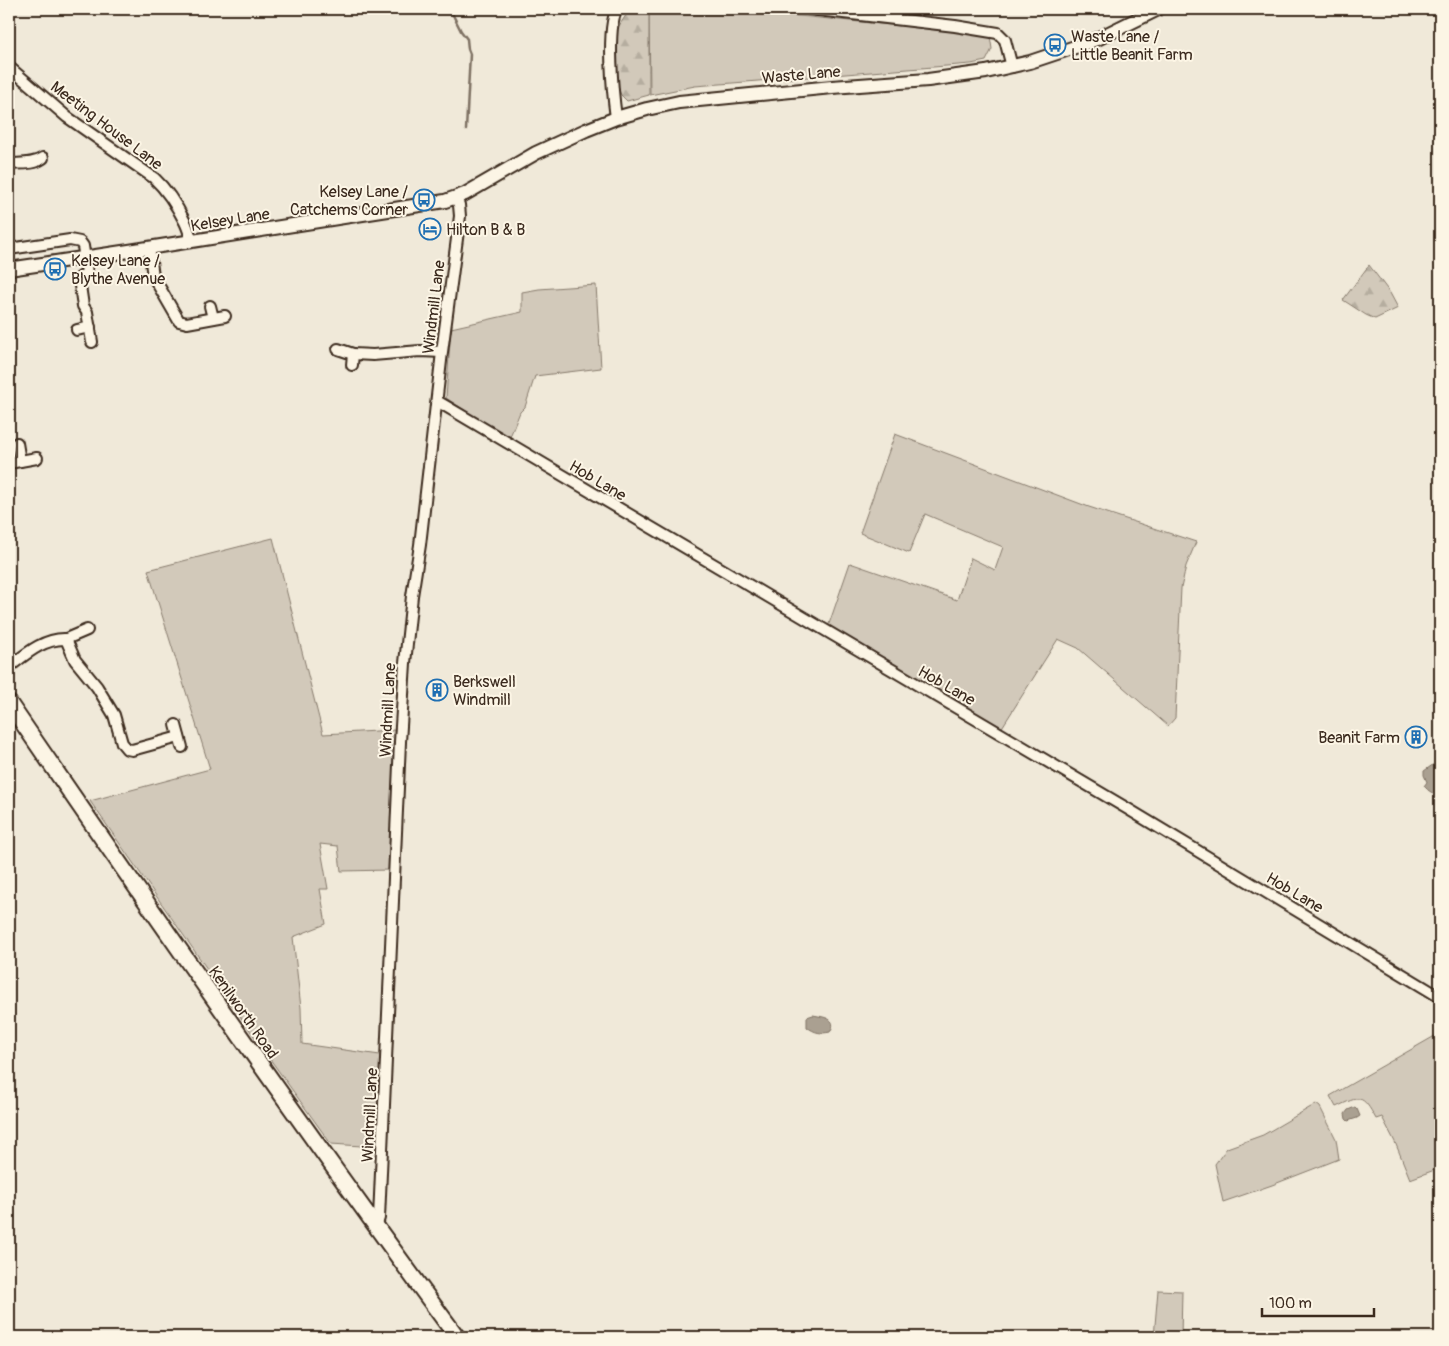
<svg xmlns="http://www.w3.org/2000/svg" width="1449" height="1346" viewBox="0 0 1449 1346" font-family="Pangolin,sans-serif">
<style>
.grass{fill:#d2c9ba;stroke:#867a6c}
.forest{fill:url(#forest-firs);stroke:#867a6c}
.water{fill:#aaa091;stroke:#7e7163}
.lines{fill:none;stroke-linecap:round;stroke-linejoin:round}
.stream{stroke:#7e7163;stroke-width:2.5}
.minor-casing{stroke:#3b2a1e;stroke-width:14}
.major-casing{stroke:#3b2a1e;stroke-width:16}
.highway-casing{stroke:#3b2a1e;stroke-width:19}
.minor{stroke:#fcf5e5;stroke-width:10}
.major{stroke:#fcf5e5;stroke-width:12}
.highway{stroke:#fcf5e5;stroke-width:15}
.labels{text-anchor:middle;stroke-width:4;stroke-linejoin:round;paint-order:stroke}
.poi-label{font-size:16px;fill:#3b2a1e;stroke:#fcf5e5;text-anchor:start}
.street-label{font-size:16px;fill:#3b2a1e;stroke:#fcf5e5}
</style>
<defs>
<pattern id="forest-firs" width="22" height="20" patternUnits="userSpaceOnUse" patternTransform="scale(1.25)"><rect width="22" height="20" fill="#d2c9ba"/><path d="M5 1l3.5 6h-7zM16 11l3.5 6h-7z" fill="#b5ad9f"/></pattern>
</defs>
<rect width="100%" height="100%" fill="#f0e9d9"/>
<filter id="ink" filterUnits="userSpaceOnUse"><feTurbulence type="fractalNoise" baseFrequency=".02" numOctaves="2"/><feDisplacementMap in="SourceGraphic" scale="10" xChannelSelector="R" yChannelSelector="G"/><feConvolveMatrix kernelMatrix="1 2 1 2 8 2 1 2 1" color-interpolation-filters="sRGB"/></filter>
<g filter="url(#ink)">
<g class="grass">
<path d="M649 9 738 10 911 27 990 36 992 49 986 61 971 64 695 86 650 95Z"/>
<path d="M596 285 601 368 535 376 525 407 520 412 509 439 446 398 451 328 522 312V292L539 289Z"/>
<path d="M895 434 1089 507 1196 542 1186 566 1181 588 1175 718 1168 726 1078 648 1058 639 1001 729 828 627 850 563 957 600 971 558 995 570 1003 547 925 514 909 553 860 533Z"/>
<path d="M273 538 323 734 395 730 390 870 341 871 338 846 320 844 328 889H320L326 924 293 937 301 1008 302 1044 380 1055 377 1147 331 1144 265 1052 90 801 210 769 148 570Z"/>
<path d="M1440 1033V1168L1410 1179 1395 1142 1382 1117 1376 1119C1362 1093 1360 1096 1336 1107L1330 1096Z"/>
<path d="M1316 1104 1320 1107 1336 1139 1339 1159 1272 1185 1223 1202 1215 1164 1227 1148 1263 1135Z"/>
<path d="M1158 1290 1182 1291 1181 1337H1154Z"/>
</g>
<g class="forest">
<path d="M645 9H649V95L627 101 621 95 616 82 615 55 617 29 628 12Z"/>
<path d="M1369 265 1390 293 1398 308 1375 319 1366 315 1343 300Z"/>
</g>
<g class="water">
<path d="M1434 764C1444 769 1440 782 1440 792 1432 795 1429 791 1424 786L1427 782 1424 775V771Z"/>
<path d="M813 1015C823 1017 839 1018 830 1032 821 1034 815 1033 807 1027V1017Z"/>
<path d="M1355 1107 1357 1109 1360 1116 1357 1118 1348 1121 1346 1119 1345 1114 1348 1110Z"/>
</g>
<g class="lines">
<path class="stream" d="M450 9 461 31 467 39 468 49 470 54 466 130"/>
<g class="minor-casing">
<g id="minor">
<path d="M809 9 955 26 998 33 1005 40 1012 67"/>
<path d="M9 67 67 117 154 178C167 190 177 206 185 222 188 228 190 235 192 241"/>
<path d="M616 118C613 95 606 28 617 9"/>
<path d="M9 164C20 163 33 165 43 158"/>
<path d="M149 248 153 276 179 321 187 323 225 316"/>
<path d="M9 249 70 240 80 242 83 246 87 273 81 277 79 279 83 306 87 312 92 342"/>
<path d="M210 306 213 318"/>
<path d="M77 330 90 327"/>
<path d="M338 349 353 354 373 355 420 351 442 352"/>
<path d="M352 365 353 354"/>
<path d="M437 401 1128 809 1440 997"/>
<path d="M17 443 20 461"/>
<path d="M9 463 37 458"/>
<path d="M66 639 87 630"/>
<path d="M9 667C26 654 44 638 66 639L75 660 97 687 114 715 122 743 127 749 132 750 179 737"/>
<path d="M176 725 182 747"/>
<path d="M376 1227 379 1218 400 742 405 663 412 596 420 545 442 352 460 216 459 205 456 198"/>
</g>
</g>
<g class="major-casing">
<path id="major" d="M9 269 129 251 445 201 465 194 536 153 586 130 616 118 647 109 679 102 832 87 928 80 986 72 1030 62 1081 45 1097 39 1158 9"/>
</g>
<g class="highway-casing">
<path id="highway" d="M9 703C155 916 303 1129 457 1337"/>
</g>
<use href="#minor" class="minor"/>
<use href="#major" class="major"/>
<use href="#highway" class="highway"/>
</g>
</g>
<defs>
<g id="bus-ring" transform="scale(1.125)"><circle r="9.5" fill="#fcf5e5" stroke="#1f6fb2" stroke-width="1.5"/><path d="M-5-6H5V4H4V6H2V4H-2V6H-4V4H-5ZM-3.5-4V0h7V-4ZM-3.5 1.2v1.5H-2V1.2ZM2 1.2v1.5H3.5V1.2Z" fill="#1f6fb2"/></g>
<g id="hotel-ring" transform="scale(1.125)"><circle r="9.5" fill="#fcf5e5" stroke="#1f6fb2" stroke-width="1.5"/><path d="M-6-4.5h1.5V1H6V5H4.5V3h-9V5H-6ZM-4 0a1.8 1.8 0 1 1 3.6 0ZM.5 0V-2.5h3Q6-2.5 6 0Z" fill="#1f6fb2"/></g>
<g id="building-ring" transform="scale(1.125)"><circle r="9.5" fill="#fcf5e5" stroke="#1f6fb2" stroke-width="1.5"/><path d="M-4-6H4V6H1V3H-1V6H-4ZM-2.5-4.3h1.7v1.8h-1.7ZM.8-4.3h1.7v1.8H.8ZM-2.5-1h1.7V.8h-1.7ZM.8-1h1.7V.8H.8Z" fill="#1f6fb2"/></g>
</defs>
<g fill-rule="evenodd">
<use href="#bus-ring" x="1055" y="45"/>
<use href="#bus-ring" x="424" y="200"/>
<use href="#hotel-ring" x="430" y="229"/>
<use href="#bus-ring" x="55" y="269"/>
<use href="#building-ring" x="437" y="690"/>
<use href="#building-ring" x="1416" y="737"/>
</g>
<g class="labels">
<g class="poi-label">
<text x="1071" y="42">Waste Lane /<tspan x="1071" dy="18">Little Beanit Farm</tspan></text>
<text x="408" y="197" text-anchor="end">Kelsey Lane /<tspan x="408" dy="18">Catchems Corner</tspan></text>
<text x="446" y="235">Hilton B &amp; B</text>
<text x="71" y="266">Kelsey Lane /<tspan x="71" dy="18">Blythe Avenue</tspan></text>
<text x="453" y="687">Berkswell<tspan x="453" dy="18">Windmill</tspan></text>
<text x="1400" y="743" text-anchor="end">Beanit Farm</text>
</g>
<g class="street-label">
<text transform="translate(801 74) rotate(-5)" y="6">Waste Lane</text>
<text transform="translate(107 125) rotate(37)" y="6">Meeting House Lane</text>
<text transform="translate(230 219) rotate(-9)" y="6">Kelsey Lane</text>
<text transform="translate(433 307) rotate(-83)" y="6">Windmill Lane</text>
<text transform="translate(598 480) rotate(31)" y="6">Hob Lane</text>
<text transform="translate(947 685) rotate(30)" y="6">Hob Lane</text>
<text transform="translate(387 710) rotate(-87)" y="6">Windmill Lane</text>
<text transform="translate(1295 892) rotate(31)" y="6">Hob Lane</text>
<text transform="translate(244 1012) rotate(55)" y="6">Kenilworth Road</text>
<text transform="translate(369 1115) rotate(-87)" y="6">Windmill Lane</text>
</g>
</g>
<rect width="1449" height="1346" fill="none" stroke="#fcf5e5" stroke-width="30"/>
<rect x="15" y="15" width="1419" height="1316" fill="none" stroke="#3b2a1e" stroke-width="2" filter="url(#ink)"/>
<path d="M1262 1308v8h112v-8" fill="none" stroke="#3b2a1e" stroke-width="2.5"/>
<text x="1269" y="1308" font-size="15" fill="#3b2a1e" stroke="#fcf5e5" stroke-width="4" paint-order="stroke">100 m</text>
</svg>
